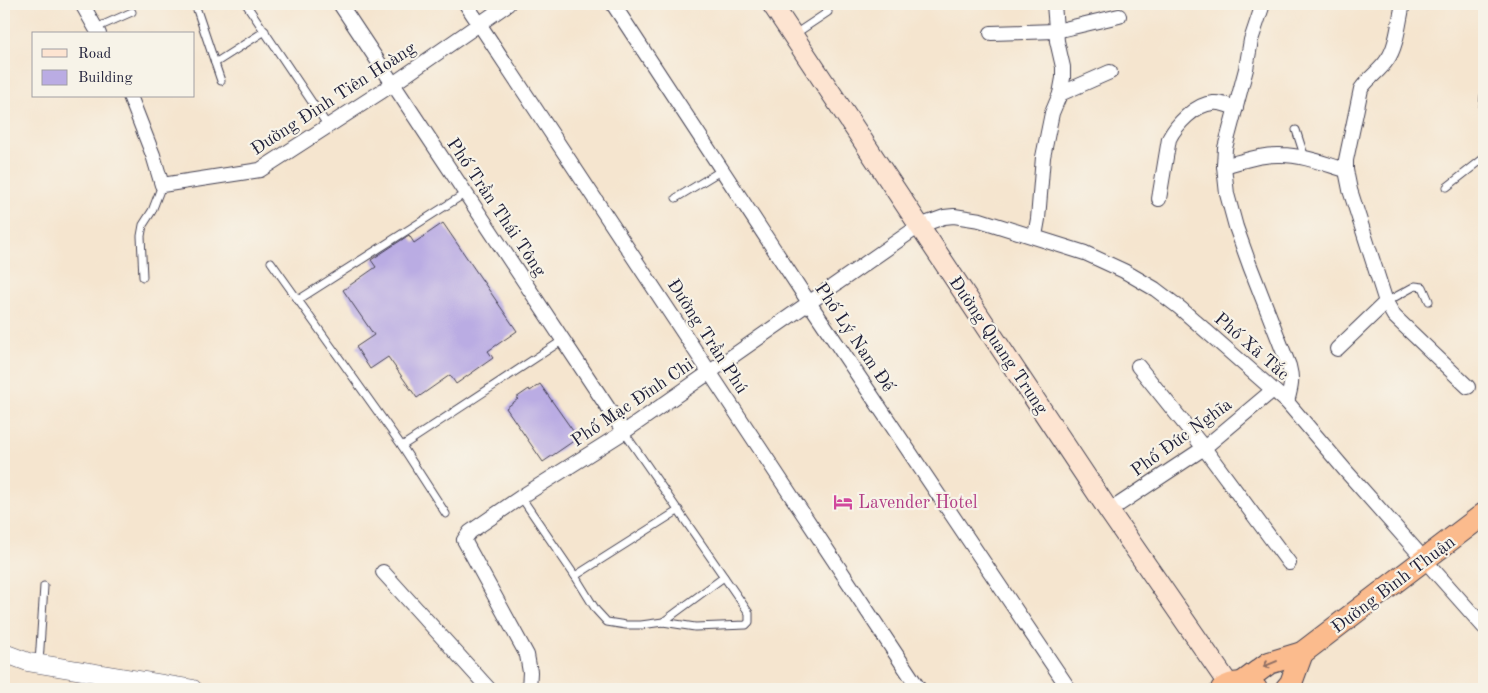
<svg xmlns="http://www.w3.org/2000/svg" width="1488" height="693" viewBox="0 0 1488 693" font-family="'Old Standard TT',serif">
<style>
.building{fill:#baace3}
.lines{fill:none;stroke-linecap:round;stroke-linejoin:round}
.service-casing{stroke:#423f51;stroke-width:9}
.minor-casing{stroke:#423f51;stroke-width:16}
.tertiary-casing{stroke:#423f51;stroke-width:19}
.secondary-casing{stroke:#423f51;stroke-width:22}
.trunk-casing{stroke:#423f51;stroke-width:24}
.service{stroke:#fff;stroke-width:7}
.minor{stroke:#fff;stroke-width:14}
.tertiary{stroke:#fff;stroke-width:18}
.secondary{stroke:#fde4d1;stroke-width:20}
.trunk{stroke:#fbbb8d;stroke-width:22}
.oneway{stroke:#8e6e64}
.labels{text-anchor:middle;stroke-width:4.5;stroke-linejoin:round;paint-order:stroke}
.street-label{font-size:18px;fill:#22223b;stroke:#f7f3e8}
.hotel-label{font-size:18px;fill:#b23c85;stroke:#f7f3e8;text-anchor:start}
</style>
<rect width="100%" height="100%" fill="#f7f3e8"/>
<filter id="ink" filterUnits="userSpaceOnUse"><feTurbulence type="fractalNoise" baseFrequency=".02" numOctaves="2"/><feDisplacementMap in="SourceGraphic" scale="10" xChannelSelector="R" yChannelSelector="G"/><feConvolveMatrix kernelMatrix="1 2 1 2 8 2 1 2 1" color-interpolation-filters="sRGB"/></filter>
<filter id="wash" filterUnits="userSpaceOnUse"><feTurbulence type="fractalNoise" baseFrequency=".0096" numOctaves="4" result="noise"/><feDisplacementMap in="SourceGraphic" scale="20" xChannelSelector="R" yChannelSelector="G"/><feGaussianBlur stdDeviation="1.12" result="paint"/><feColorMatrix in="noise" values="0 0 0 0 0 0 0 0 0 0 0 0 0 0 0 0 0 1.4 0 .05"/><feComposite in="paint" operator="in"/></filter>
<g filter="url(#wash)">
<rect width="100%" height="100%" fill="#f5e5cf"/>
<g id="blocks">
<g class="building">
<path d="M443 223 517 331 488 351 493 358 456 384 450 375 417 398 388 357 370 369 356 347 374 335 343 290 376 267 371 260 409 235 414 243Z"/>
<path d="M540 384 578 438 543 462 506 408 518 399 516 398 529 389 530 391Z"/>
</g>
</g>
</g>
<g filter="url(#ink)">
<use href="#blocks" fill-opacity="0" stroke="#423f51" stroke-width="1"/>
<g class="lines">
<g class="service-casing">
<g id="service">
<path d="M195 4 221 81"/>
<path d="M246 4 328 126"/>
<path d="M96 28 132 12"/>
<path d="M795 34 828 12"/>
<path d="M215 63 265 31"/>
<path d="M1484 96 1483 108 1484 114"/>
<path d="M1296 130 1305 158"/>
<path d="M1447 187 1484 158"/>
<path d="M676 198 722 170"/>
<path d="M271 262 402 446 446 514"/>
<path d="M143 277 141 236 143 225 152 211 162 185"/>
<path d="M298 300 466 193"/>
<path d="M1386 302 1415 286 1423 287 1429 301"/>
<path d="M402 446 563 340"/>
<path d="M521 497 575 576 596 610 607 622 626 625H641L663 622 695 627 746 625 749 622V613L624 432"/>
<path d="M575 576 679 510"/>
<path d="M663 622 724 577"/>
<path d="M39 663 44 586"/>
</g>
</g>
<g class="minor-casing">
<g id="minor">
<path d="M82 4 99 34"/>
<path d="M340 4 624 432"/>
<path d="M466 4 919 689"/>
<path d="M613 4 810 304 1069 689"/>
<path d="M1263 4 1251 40 1246 69 1225 148 1224 166 1227 194 1236 227 1250 266 1289 366C1293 381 1291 387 1287 402"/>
<path d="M1403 4C1399 20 1397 47 1387 60 1380 71 1368 78 1361 89L1346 160V170L1350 190 1386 302 1394 316 1468 387"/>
<path d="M991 33 1056 31 1119 16"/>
<path d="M1060 94 1110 72"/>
<path d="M130 96 153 155 162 185 260 170 393 84 508 4"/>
<path d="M1224 166C1243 161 1262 154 1281 155 1303 155 1325 164 1346 170"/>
<path d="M1159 199 1169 139C1176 125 1195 104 1213 103 1221 102 1229 106 1236 108"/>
<path d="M1035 236 1038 219 1043 157 1052 113 1060 94 1063 78V67L1057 41 1054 4"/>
<path d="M1337 349 1386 302"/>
<path d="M1138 366 1204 448 1289 563"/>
<path d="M1109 511 1204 448 1273 390"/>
<path d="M383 572 489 689"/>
<path d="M529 689 530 672 527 655 464 540 470 532 521 497 624 432 919 226 944 217 954 216 980 220 1085 253 1124 271 1155 289 1180 308 1287 402 1345 470 1484 627"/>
</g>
</g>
<g class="tertiary-casing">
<path id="tertiary" d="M4 653 28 662 193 689"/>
</g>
<g class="secondary-casing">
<path id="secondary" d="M772 4 1109 511 1229 685"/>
</g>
<g class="trunk-casing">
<g id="trunk">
<path d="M1242 683 1269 663 1302 653 1484 514"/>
<path d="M1222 689C1234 681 1244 681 1256 689"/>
<path d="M1286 689 1291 683 1302 653"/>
</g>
</g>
<use href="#service" class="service"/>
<use href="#minor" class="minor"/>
<use href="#tertiary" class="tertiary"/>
<use href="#secondary" class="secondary"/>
<use href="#trunk" class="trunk"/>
</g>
<defs><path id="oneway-shaft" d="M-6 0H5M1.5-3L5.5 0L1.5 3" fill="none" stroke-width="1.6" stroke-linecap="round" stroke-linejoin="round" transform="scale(1.25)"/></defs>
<use class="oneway" href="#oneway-shaft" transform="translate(1270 664) rotate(157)"/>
</g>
<defs>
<g id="hotel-bare" transform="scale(1.5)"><path d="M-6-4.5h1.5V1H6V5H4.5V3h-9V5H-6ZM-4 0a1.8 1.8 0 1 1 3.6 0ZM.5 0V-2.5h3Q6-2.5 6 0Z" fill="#d1479c" stroke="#f7f3e8" stroke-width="2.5" paint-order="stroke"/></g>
</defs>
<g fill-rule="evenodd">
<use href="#hotel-bare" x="843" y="502"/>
</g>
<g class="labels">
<g class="street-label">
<text transform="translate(333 98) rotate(-33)" y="6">Đường Đinh Tiên Hoàng</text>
<text transform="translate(497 207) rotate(56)" y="6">Phố Trần Thái Tông</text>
<text transform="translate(708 336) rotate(57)" y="6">Đường Trần Phú</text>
<text transform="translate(855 337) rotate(56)" y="6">Phố Lý Nam Đế</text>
<text transform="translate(999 345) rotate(56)" y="6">Đường Quang Trung</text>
<text transform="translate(1252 346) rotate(41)" y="6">Phố Xã Tắc</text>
<text transform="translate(632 402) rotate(-34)" y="6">Phố Mạc Đĩnh Chi</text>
<text transform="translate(1181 437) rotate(-36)" y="6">Phố Đức Nghĩa</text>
<text transform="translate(1393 584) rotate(-37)" y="6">Đường Bình Thuận</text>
</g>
<g class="hotel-label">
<text x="858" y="508">Lavender Hotel</text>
</g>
</g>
<rect width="1488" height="693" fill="none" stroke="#f7f3e8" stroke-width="20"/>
<rect x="32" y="32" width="162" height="65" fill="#f7f3e8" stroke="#a29fa3"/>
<rect x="42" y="49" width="25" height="8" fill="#fde4d1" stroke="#a29fa3"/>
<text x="78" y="58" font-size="15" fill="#22223b">Road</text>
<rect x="42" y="70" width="25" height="15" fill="#baace3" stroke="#a29fa3"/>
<text x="78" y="82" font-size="15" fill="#22223b">Building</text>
</svg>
